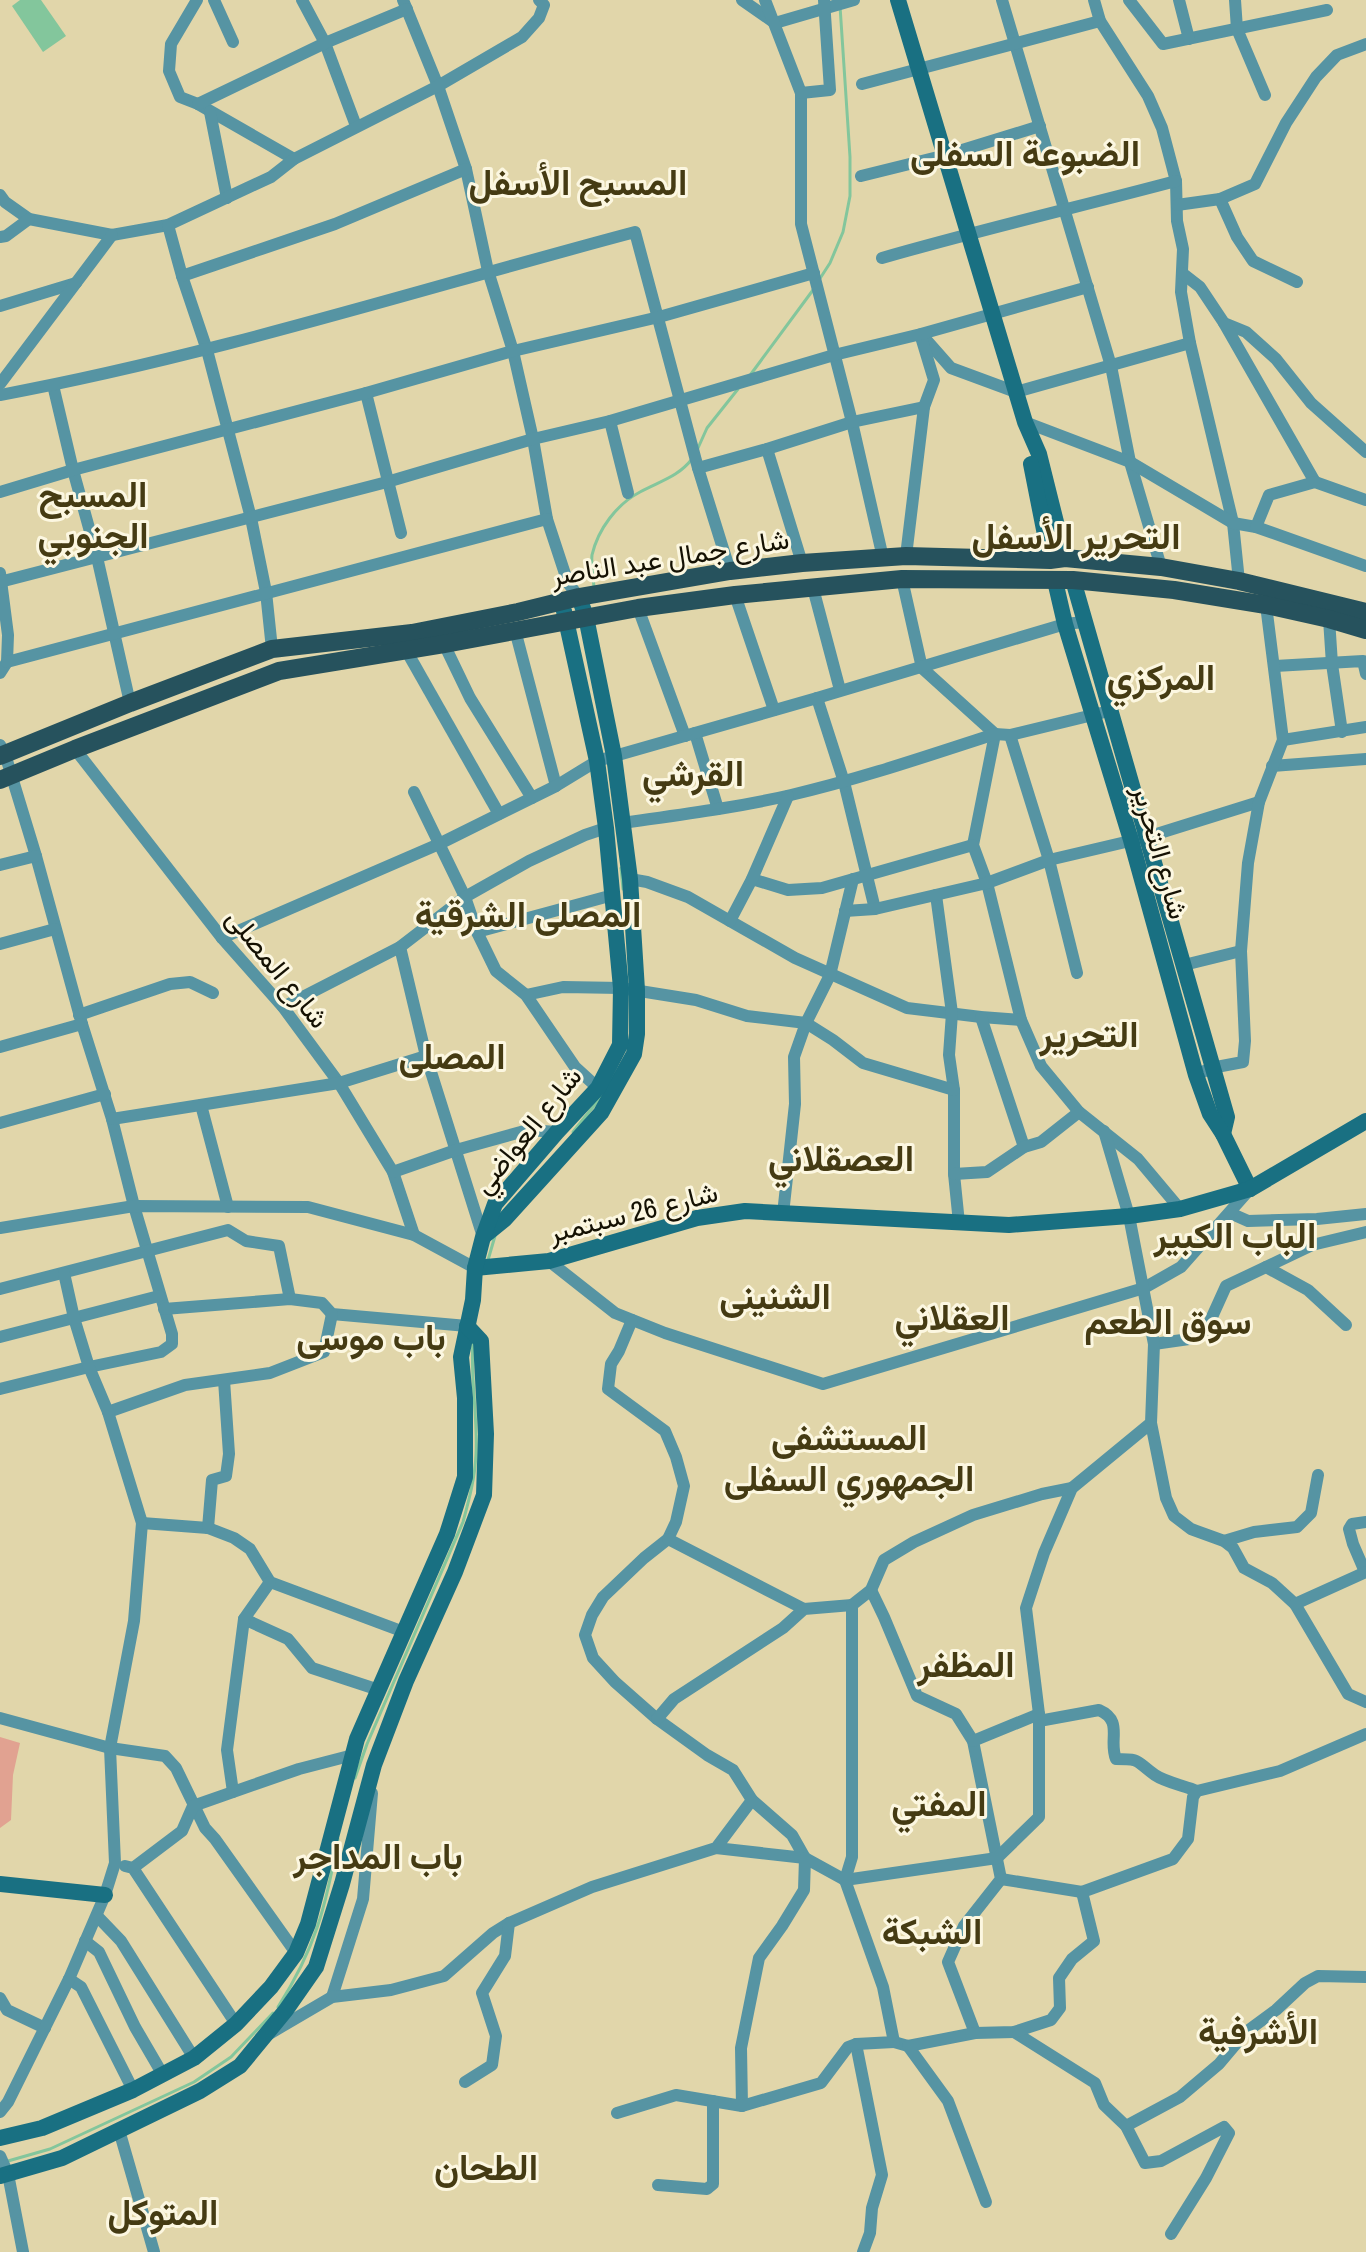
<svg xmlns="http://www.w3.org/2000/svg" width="1366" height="2252" viewBox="0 0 1366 2252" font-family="'Archivo Narrow',Vazirmatn,sans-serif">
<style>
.green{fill:#e1a291}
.water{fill:#83c69c}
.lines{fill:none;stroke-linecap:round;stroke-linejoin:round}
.stream{stroke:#83c69c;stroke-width:3}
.street{stroke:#5694a3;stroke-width:12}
.secondary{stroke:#197082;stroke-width:16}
.primary{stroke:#26525d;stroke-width:18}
.labels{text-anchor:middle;stroke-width:6;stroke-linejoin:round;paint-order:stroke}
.street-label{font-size:28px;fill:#151103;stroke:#fcf7e1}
.district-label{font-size:36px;font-weight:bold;fill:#453b13;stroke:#fcf7e1}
</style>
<rect width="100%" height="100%" fill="#e1d6aa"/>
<path class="green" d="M0 1737 20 1743 13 1775 11 1820 0 1828Z"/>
<path class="water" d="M20 0H41L66 36 43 52 12 6Z"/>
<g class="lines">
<g class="stream">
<path d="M819 280 830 263 843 232 850 196V157L840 6"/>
<path d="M751 374 813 290"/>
<path d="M698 448 707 428 738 389"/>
<path d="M594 587C593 577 591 565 592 555 598 529 617 504 640 492 660 481 678 477 692 459"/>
<path d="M621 868 623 889"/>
<path d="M573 1132 601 1097"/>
<path d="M488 1260 495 1236"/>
<path d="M355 1778 367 1744 463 1522C469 1500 475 1478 476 1454 478 1417 470 1379 473 1341"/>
<path d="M278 2007C315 1949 326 1907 338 1839"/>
<path d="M8 2161 50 2149 194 2082 231 2057 273 2013"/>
</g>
<g class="street">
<path d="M197 0 171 44 169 71 180 97 198 104 294 159"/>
<path d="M214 0 233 42"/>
<path d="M302 0 325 43 356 126"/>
<path d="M403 0 438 86 466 169 488 271 513 351 533 439 547 519 568 583 579 597"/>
<path d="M742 0 775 23 854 0"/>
<path d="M765 0 801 93V224L852 422 883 558"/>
<path d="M1002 0 1111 366 1130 462 1161 567"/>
<path d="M1094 0 1100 21 1148 96 1162 128 1176 181 1177 221 1183 249 1181 292 1190 343 1233 523 1239 581"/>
<path d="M1129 0 1163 44 1327 10"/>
<path d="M1179 0 1189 39"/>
<path d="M1235 0 1237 29 1265 95"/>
<path d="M862 84 1100 21"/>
<path d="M801 93 830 90 824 0"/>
<path d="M198 104 325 43 407 9"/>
<path d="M210 112 227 198"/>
<path d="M861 176 946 155 1040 126"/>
<path d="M0 195 5 202 29 219 112 235 168 225 271 177 294 159 438 86 522 37 539 18 544 5 539 0"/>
<path d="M1220 199 1237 237 1253 261 1297 282"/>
<path d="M1177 205 1220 199 1255 184 1286 123 1316 77 1337 55 1366 44"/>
<path d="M168 225 182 276 207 350 251 518 266 592 272 649"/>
<path d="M0 237 6 236 29 219"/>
<path d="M882 258C979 230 1078 207 1176 181"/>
<path d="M1182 273 1200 287 1224 323 1246 332 1276 359 1311 403 1366 452"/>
<path d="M182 276 335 224 466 169"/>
<path d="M0 306 76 283"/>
<path d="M1224 323 1315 482"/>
<path d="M921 334 951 368 1016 392 1190 343"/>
<path d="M0 384 112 235"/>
<path d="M53 385 73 470 97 557 130 703"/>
<path d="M366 393 401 533"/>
<path d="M0 395C215 355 424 288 635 232L698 468 730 571"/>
<path d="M610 421 628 493"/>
<path d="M1025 422 1130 462 1233 523 1256 527 1366 566"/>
<path d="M767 449 802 563"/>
<path d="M698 468 767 449 852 422 924 407"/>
<path d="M0 492 73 470 366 393 513 351 659 317 814 273"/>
<path d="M1256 527 1269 495 1315 482 1366 500"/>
<path d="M906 556 924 407 934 380 921 337"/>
<path d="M0 573 8 635 7 662 0 673"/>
<path d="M902 579 922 668 995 734 973 845 987 883 1021 1020 1041 1066 1079 1112 1138 1159 1180 1209"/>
<path d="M0 582 387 482 533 439 610 421 834 355 921 334 1088 287"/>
<path d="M813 588 840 690"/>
<path d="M735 595 774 710"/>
<path d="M638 608 685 736"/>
<path d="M1329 619 1332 664 1342 732"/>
<path d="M515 630 556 786"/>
<path d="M444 644 470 698 532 798"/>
<path d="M406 650 499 814"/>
<path d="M7 662 547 519"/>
<path d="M1275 666 1363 661 1366 674"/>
<path d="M817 698 844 782 875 909"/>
<path d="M695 733 718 809"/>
<path d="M1010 735 1049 860 1077 973"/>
<path d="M1283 740 1366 727"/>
<path d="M0 745 5 754 36 856 82 1024 112 1119 134 1206 172 1334V1344L161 1352 89 1367 0 1389"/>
<path d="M75 749 222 938 283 1007 339 1083 393 1172 414 1235"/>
<path d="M1272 766 1366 759"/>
<path d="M414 792 465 897 477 932 496 971 526 995 575 1067 598 1088"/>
<path d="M622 823C678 815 735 808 791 795 860 779 927 756 995 734L1010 735 1101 713"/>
<path d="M0 865 36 856"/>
<path d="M630 879 647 882 688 897 795 958 907 1008 981 1017 1021 1020"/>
<path d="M752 879 788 890 822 888 973 845"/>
<path d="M936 895 952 1013 949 1055 954 1090V1174L959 1223"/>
<path d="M845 911 875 909 987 883 1049 860 1147 837 1259 802"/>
<path d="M730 921 752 879 788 796"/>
<path d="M477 932 613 895"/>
<path d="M222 938 439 844 556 786 597 761 817 698 1065 624 1084 622"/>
<path d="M0 944 55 929"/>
<path d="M400 947 426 1056 483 1237"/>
<path d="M1184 965 1241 951"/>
<path d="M526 995 563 987 621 988 696 1000 747 1016 806 1023 833 1040 863 1063 954 1090"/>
<path d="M283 1007 400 947 465 897 529 861 585 835 606 828"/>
<path d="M79 1015 170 984 190 982 213 993"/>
<path d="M981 1017 1024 1147"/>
<path d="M0 1047 82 1024"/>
<path d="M1196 1075 1211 1068 1243 1062 1245 1041 1241 951 1248 863 1259 802 1283 740 1266 605"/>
<path d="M201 1105 228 1207"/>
<path d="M112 1119 339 1083 426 1056"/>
<path d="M0 1123 105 1094"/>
<path d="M393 1172 456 1150 528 1130 557 1132"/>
<path d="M954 1174 987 1172 1024 1147 1041 1142 1079 1112"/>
<path d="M1230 1213 1248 1221 1317 1219 1366 1214"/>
<path d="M783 1214 795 1104 794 1057 806 1023 830 975 853 879"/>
<path d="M0 1228 134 1206 308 1207 414 1235 475 1268"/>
<path d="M549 1261 615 1313 665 1333 823 1384 1144 1288 1181 1267 1250 1189"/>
<path d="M1266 1267 1308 1290 1346 1325"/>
<path d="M0 1289 228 1230 246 1241 279 1246 290 1299"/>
<path d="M164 1309 290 1299 322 1303 332 1314 467 1326"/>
<path d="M632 1320 619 1351 611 1364 608 1389 665 1431 676 1457 684 1486 676 1522 668 1539 644 1558 603 1597 592 1615 585 1635 593 1658 615 1682 657 1719 707 1755 733 1770 752 1800"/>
<path d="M0 1337 159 1296"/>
<path d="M1154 1344 1196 1338 1207 1328 1226 1286 1312 1245 1366 1232"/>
<path d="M108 1412 185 1385 270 1373 324 1352 332 1314"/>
<path d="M1151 1423 1166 1498 1174 1516 1191 1529 1224 1541 1233 1548 1244 1568 1272 1583 1295 1604 1348 1694 1366 1702"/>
<path d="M142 1523 208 1528 234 1538 250 1549 270 1582 404 1632"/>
<path d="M208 1528 212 1480 226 1476 229 1454 224 1380"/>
<path d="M668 1539 804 1609"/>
<path d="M1224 1541 1254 1532 1297 1527 1311 1513 1318 1475"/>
<path d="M1365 1572 1353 1544 1349 1529 1352 1524 1366 1522"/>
<path d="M871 1590 884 1617 917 1696 956 1714 973 1741 1001 1879 964 1926 948 1962 975 2033"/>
<path d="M1295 1604 1366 1572"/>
<path d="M244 1619 288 1639 312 1668 379 1690"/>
<path d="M0 1718 110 1748 165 1756 176 1768 205 1828 215 1839 296 1953"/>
<path d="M657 1719 674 1699 783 1628 804 1609 852 1605"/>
<path d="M1039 1721 1099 1710C1124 1721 1108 1740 1116 1759 1142 1759 1135 1761 1155 1775 1165 1782 1185 1786 1197 1791"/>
<path d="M973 1741 1039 1714"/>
<path d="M233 1792 227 1750 244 1619 270 1582"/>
<path d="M125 1866 133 1868 236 2024"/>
<path d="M133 1868 182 1831 193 1806 299 1769 353 1755"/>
<path d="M1001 1879 1082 1892"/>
<path d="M97 1916 121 1941 194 2058"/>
<path d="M85 1941 99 1952 135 2027 163 2075"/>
<path d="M69 1979 81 1987 133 2090"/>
<path d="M332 1997 363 1899 372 1793"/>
<path d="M0 1998 7 2010 45 2028"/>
<path d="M1014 2032 1095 2083 1104 2105 1126 2126 1145 2163 1161 2161 1224 2127 1229 2133 1206 2178 1171 2234"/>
<path d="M269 2034 332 1997 391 1990 444 1976 493 1933 509 1923 592 1887 716 1848 805 1858 792 1835 752 1800 716 1848"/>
<path d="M894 2042 908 2046 975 2033 1014 2032 1051 2020 1060 2008 1059 1978 1072 1959 1094 1941 1082 1892 1173 1859 1188 1839 1193 1797 1197 1791 1280 1771 1366 1734"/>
<path d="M856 2044 882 2175 872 2208 870 2233 863 2252"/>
<path d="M908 2046 948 2101 986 2202"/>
<path d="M465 2082 492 2065 496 2036 482 1993 505 1956 509 1923"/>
<path d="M742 2106 741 2048 759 1958 782 1926 804 1890 805 1858 845 1880 997 1858 1039 1817V1714L1026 1608 1044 1553 1072 1488 1151 1423 1154 1344 1129 1216 1104 1131"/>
<path d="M0 2112 8 2102 69 1979 105 1895 115 1863 110 1748 134 1621 142 1523 108 1412 89 1367 74 1318 64 1273"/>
<path d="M617 2113 676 2095 742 2106 821 2083 848 2047 856 2044 894 2042 883 1987 845 1880 852 1857V1605L871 1590 884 1560 914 1542 973 1515 1042 1494 1072 1488"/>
<path d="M1126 2126 1180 2097 1219 2064 1246 2032 1276 2010 1305 1983 1318 1976 1366 1977"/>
<path d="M119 2130 154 2252"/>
<path d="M0 2156 8 2174 23 2252"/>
<path d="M658 2185 707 2189 713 2184V2101"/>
</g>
<g class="secondary">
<path d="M898 0 1016 392 1025 422 1039 454 1065 558"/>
<path d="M1031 464 1050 560"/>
<path d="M1073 580 1227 1117 1223 1134"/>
<path d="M1055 581 1065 624 1131 840 1196 1075 1210 1114 1223 1134 1250 1189"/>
<path d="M484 1236 505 1219 601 1113 634 1054 637 1034V990L630 879 614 756 586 617 579 597"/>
<path d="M475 1268 549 1261 697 1218 745 1211 1009 1225 1129 1216 1180 1209 1250 1189 1366 1121"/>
<path d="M0 1884 105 1895"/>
<path d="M0 2138 42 2128 133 2090 194 2058 236 2024 271 1987 296 1953 308 1924 357 1739 447 1534 465 1477V1398L461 1357 473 1300 475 1268 483 1237 495 1204 557 1132 598 1088 620 1045 621 988 606 828 597 761 564 611"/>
<path d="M0 2176 62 2158 200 2091 240 2066 286 2010 316 1967 342 1884 374 1765 406 1681 455 1572 484 1495 486 1434 481 1341 467 1326"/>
</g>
<g class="primary">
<path d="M0 756 130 703 272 649 412 633 518 612 579 597 730 571 802 563 906 556 1050 560 1065 558 1161 567 1239 581 1366 612"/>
<path d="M0 780 75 749 279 671 444 644 638 608 735 595 902 579 1073 580 1174 590 1266 605 1329 619 1366 630"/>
</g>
</g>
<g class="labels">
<g class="street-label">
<text transform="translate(670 557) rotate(-9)" y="10">شارع جمال عبد الناصر</text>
<text transform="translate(1161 852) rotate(74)" y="10">شارع التحرير</text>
<text transform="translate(278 968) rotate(51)" y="10">شارع المصلى</text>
<text transform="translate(527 1130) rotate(-51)" y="10">شارع العواضي</text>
<text transform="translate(633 1212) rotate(-14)" y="10">شارع 26 سبتمبر</text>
</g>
<g class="district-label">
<text x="1025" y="166">الضبوعة السفلى</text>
<text x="578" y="195">المسبح الأسفل</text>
<text x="93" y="507">المسبح<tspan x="93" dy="41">الجنوبي</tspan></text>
<text x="1076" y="549">التحرير الأسفل</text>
<text x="1161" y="690">المركزي</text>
<text x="693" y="786">القرشي</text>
<text x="528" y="927">المصلى الشرقية</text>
<text x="1089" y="1047">التحرير</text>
<text x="452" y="1069">المصلى</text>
<text x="841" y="1171">العصقلاني</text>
<text x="1235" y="1248">الباب الكبير</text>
<text x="775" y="1309">الشنينى</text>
<text x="952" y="1330">العقلاني</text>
<text x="1168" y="1334">سوق الطعم</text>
<text x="371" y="1350">باب موسى</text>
<text x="849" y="1450">المستشفى<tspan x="849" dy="41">الجمهوري السفلى</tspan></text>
<text x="966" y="1677">المظفر</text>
<text x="939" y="1816">المفتي</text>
<text x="378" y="1869">باب المداجر</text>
<text x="932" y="1944">الشبكة</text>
<text x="1258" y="2044">الأشرفية</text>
<text x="486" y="2180">الطحان</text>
<text x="163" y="2225">المتوكل</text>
</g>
</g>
</svg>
